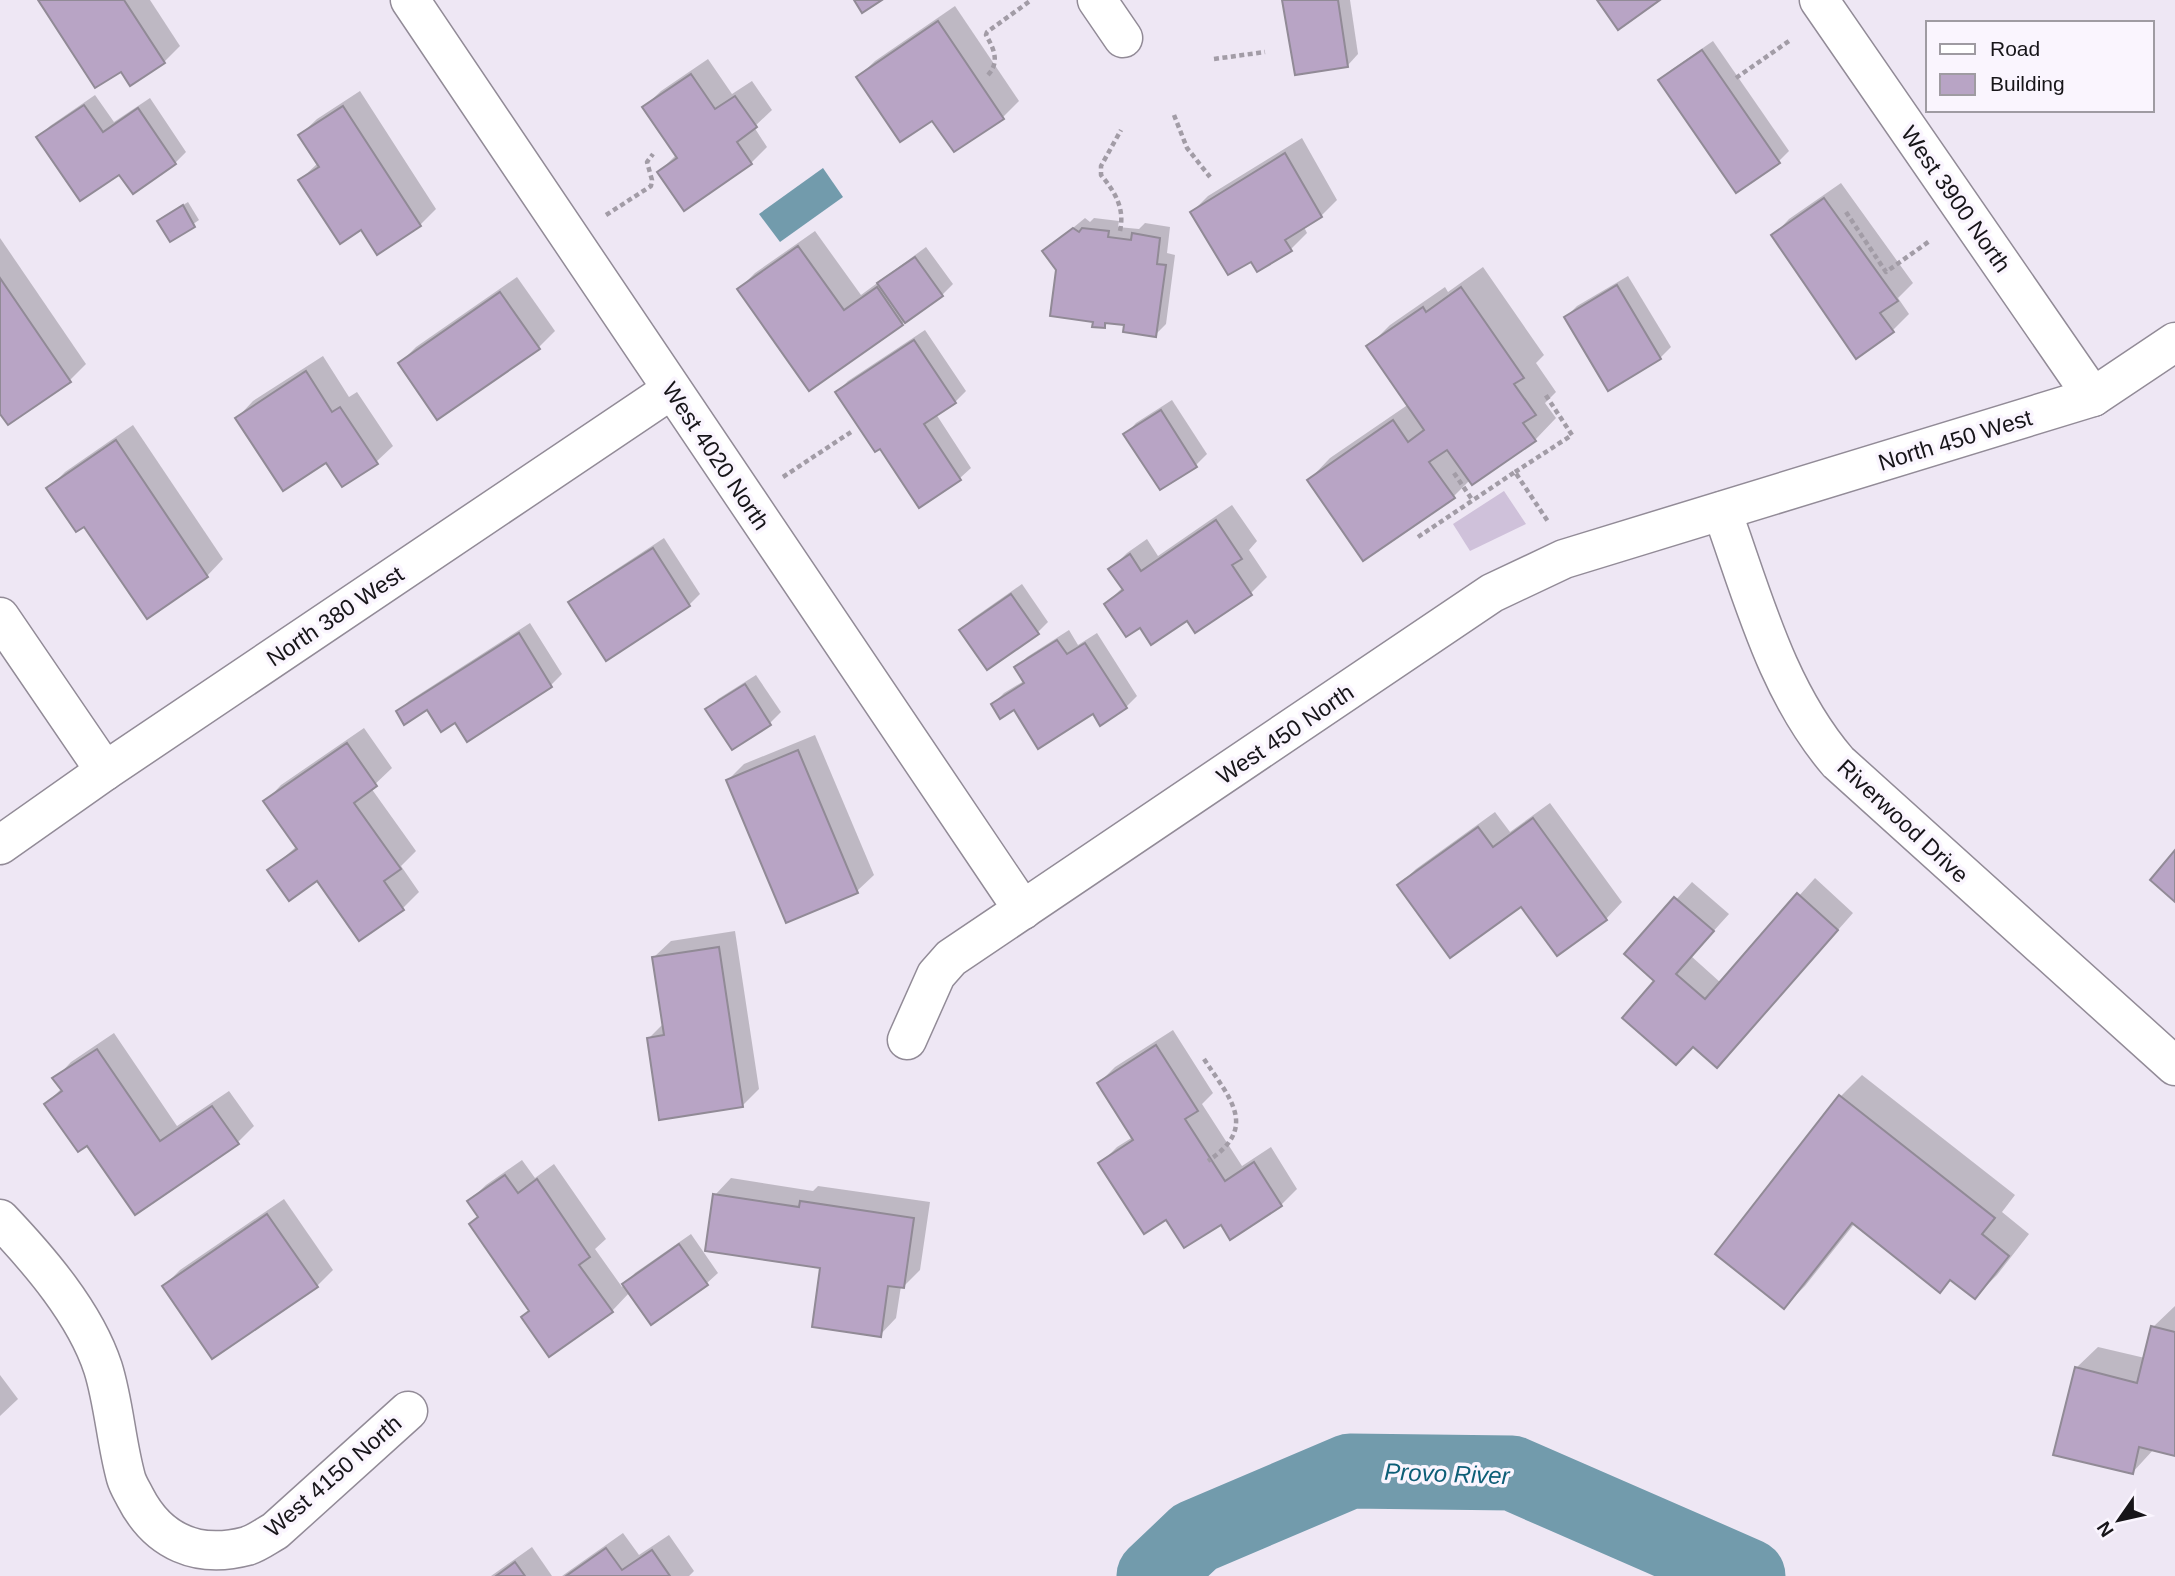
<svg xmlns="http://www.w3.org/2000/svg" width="2175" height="1576" viewBox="0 0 2175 1576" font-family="Arial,sans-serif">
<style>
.green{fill:#cfc1da}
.water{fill:#729bac}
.shadow{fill:#0003}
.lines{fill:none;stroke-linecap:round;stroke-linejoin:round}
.river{stroke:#729bac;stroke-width:75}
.building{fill:#b8a4c5;stroke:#918a96;stroke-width:2}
.minor-casing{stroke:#928b97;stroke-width:41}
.path{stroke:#a29ca6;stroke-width:4.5;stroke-dasharray:5 3.5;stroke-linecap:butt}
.minor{stroke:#fff;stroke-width:38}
.labels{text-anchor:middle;stroke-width:7;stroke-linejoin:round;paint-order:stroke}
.street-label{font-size:23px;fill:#171519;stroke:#faf5fe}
.water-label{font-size:24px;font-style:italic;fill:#0d5e77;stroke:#faf5fe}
</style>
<rect width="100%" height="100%" fill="#eee7f4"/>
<path class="green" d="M1504 491 1526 524 1470 551 1453 524Z"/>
<path class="water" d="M823 168 843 197 780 242 759 214Z"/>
<g class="shadow">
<path d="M40 0H150L180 46 164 62 121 69Z"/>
<path d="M1284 0H1350L1358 54 1348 65Z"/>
<path d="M955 6 1019 101 1003 117 858 77 875 61Z"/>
<path d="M1713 41 1789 151 1778 162 1660 81 1671 70Z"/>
<path d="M708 59 732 94 752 81 772 110 754 127 767 147 751 163 659 172 676 155 644 107 661 91Z"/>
<path d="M360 91 436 209 420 225 362 228 300 180 318 163 300 135 317 119Z"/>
<path d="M95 95 114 122 150 98 186 152 175 163 120 172 39 137 50 126Z"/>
<path d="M1302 138 1337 200 1321 216 1304 227 1307 233 1291 249 1258 269 1252 259 1192 212 1208 196Z"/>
<path d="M1841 183 1913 283 1898 298 1909 314 1893 330 1857 356 1773 236 1789 219Z"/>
<path d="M188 202 199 220 170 240 164 217Z"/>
<path d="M1085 218 1090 222 1094 218 1119 221 1118 227 1139 229 1145 223 1170 227 1167 253 1175 255 1166 324 1155 335 1126 324 1109 322 1104 326 1095 320 1045 251Z"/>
<path d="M815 231 861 295 926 247 953 284 942 295 810 389 739 289 755 273Z"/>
<path d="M0 238 86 364 70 380 8 423 0 411Z"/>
<path d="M1483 267 1544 355 1536 363 1556 392 1545 403 1556 418 1535 440 1470 480 1453 497 1309 480 1330 458 1409 404 1369 346 1390 325 1445 287 1448 292Z"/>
<path d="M1628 276 1671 347 1660 358 1566 317 1577 306Z"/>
<path d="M517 277 555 331 539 347 400 363 416 347Z"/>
<path d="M925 330 966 391 955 402 936 414 971 468 960 478 919 505 881 446 837 392 848 381Z"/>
<path d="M323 356 349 397 357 392 393 446 376 462 237 418 253 401Z"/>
<path d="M1172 400 1207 454 1196 465 1160 488 1126 434 1136 423Z"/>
<path d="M133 425 223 559 207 576 85 524 49 488 65 472Z"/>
<path d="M1232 505 1257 541 1249 550 1267 577 1251 593 1196 631 1187 618 1140 625 1106 604 1123 587 1111 569 1127 553 1147 539 1158 556Z"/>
<path d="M664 538 700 594 689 605 607 658 571 603 582 592Z"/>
<path d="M1022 584 1048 622 1038 632 961 630 972 619Z"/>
<path d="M530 623 562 674 551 685 467 739 456 721 428 707 398 712 409 701Z"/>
<path d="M1069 630 1078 645 1097 633 1137 696 1126 707 1093 712 1014 708 993 704 1004 693 1024 681 1016 668 1027 657Z"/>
<path d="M756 675 781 712 770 723 732 748 707 710 718 699Z"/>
<path d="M364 728 392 768 371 788 416 851 401 866 419 892 403 908 317 879 270 870 297 846 265 802 281 785Z"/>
<path d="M815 735 874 875 857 891 787 921 728 780 744 764Z"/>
<path d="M1550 803 1622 902 1606 919 1557 953 1521 904 1399 885 1416 869 1495 812 1510 832Z"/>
<path d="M1815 878 1853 913 1733 1049 1693 1045 1657 981 1627 954 1692 882 1729 914 1691 956 1721 983Z"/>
<path d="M735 931 759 1089 743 1105 649 1038 664 1023 654 957 671 941Z"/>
<path d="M1173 1030 1213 1093 1202 1104 1242 1166 1271 1147 1297 1189 1281 1205 1221 1222 1166 1218 1101 1163 1117 1147 1133 1137 1099 1083 1115 1067Z"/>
<path d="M114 1033 177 1126 229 1091 254 1126 238 1142 88 1143 46 1104 62 1088 55 1079 71 1062Z"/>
<path d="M1862 1075 2015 1195 2002 1212 2029 1234 1997 1275 1975 1297 1952 1279 1940 1291 1855 1223 1805 1286 1784 1307 1717 1254 1841 1096Z"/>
<path d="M522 1160 535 1178 554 1164 606 1239 595 1249 622 1287 635 1273 691 1234 718 1273 707 1283 652 1323 630 1292 612 1311 523 1317 530 1309 469 1201 486 1185Z"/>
<path d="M731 1178 813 1191 818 1186 930 1202 920 1270 903 1287 901 1286 896 1318 880 1335 822 1266 715 1195Z"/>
<path d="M284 1199 333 1270 317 1286H164L180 1270Z"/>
<path d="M2175 1306V1454L2154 1449 2132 1473 2076 1368 2098 1347 2145 1358 2153 1327Z"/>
<path d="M0 1375 18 1399 0 1416Z"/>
<path d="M623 1533 639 1555 669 1535 694 1571 689 1576H562Z"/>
<path d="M532 1547 552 1576H491Z"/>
</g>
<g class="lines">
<path class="river" d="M1154 1576 1195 1537 1350 1471 1512 1473 1748 1576"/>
</g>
<g class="building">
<path d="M38 0H124L165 63 130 86 121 72 95 88Z"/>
<path d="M854 0H882L862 13Z"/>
<path d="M1282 0H1338L1348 67 1295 75Z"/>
<path d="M1597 0H1660L1618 30Z"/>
<path d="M938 21 1004 119 954 152 932 121 900 142 856 77Z"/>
<path d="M1702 50 1780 163 1736 193 1658 80Z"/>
<path d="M691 74 715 109 735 96 757 127 737 142 752 164 684 211 657 172 677 158 642 107Z"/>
<path d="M84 105 103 132 138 108 176 164 133 194 119 175 80 201 36 137Z"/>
<path d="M343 106 421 226 377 255 361 230 340 244 298 180 319 167 298 135Z"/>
<path d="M1285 153 1322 217 1285 240 1292 251 1257 272 1251 262 1228 275 1190 212Z"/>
<path d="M1824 198 1898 301 1880 313 1894 332 1856 359 1771 235Z"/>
<path d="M183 205 195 227 170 242 157 221Z"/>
<path d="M1073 228 1079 232 1082 228 1109 231 1108 237 1131 240 1132 233 1160 238 1157 264 1166 265 1156 337 1123 332 1124 325 1105 323V328L1092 327 1093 322 1050 316 1056 270 1042 251Z"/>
<path d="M798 246 844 310 877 287 903 325 809 391 737 289Z"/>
<path d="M915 257 943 296 905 323 877 283Z"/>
<path d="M0 278 71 382 8 425 0 414Z"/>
<path d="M1617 285 1661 359 1608 391 1564 317Z"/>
<path d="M1461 287 1524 378 1514 384 1536 415 1523 423 1536 441 1472 485 1447 450 1429 462 1455 498 1363 561 1307 480 1393 420 1408 442 1424 430 1366 346 1423 307 1426 312Z"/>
<path d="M500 292 540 349 437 420 398 363Z"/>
<path d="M914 340 956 403 924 424 961 480 919 508 880 449 875 452 835 392Z"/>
<path d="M306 371 332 412 340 407 378 464 342 487 326 463 283 491 235 418Z"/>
<path d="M1161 410 1197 467 1160 490 1123 434Z"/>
<path d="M116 440 208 577 147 619 84 527 76 532 46 488Z"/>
<path d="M1216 520 1242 559 1232 565 1252 595 1195 633 1187 621 1151 645 1140 628 1126 637 1104 604 1123 590 1108 569 1130 554 1141 571Z"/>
<path d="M653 548 690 606 606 661 568 602Z"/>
<path d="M1011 594 1039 634 987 670 959 630Z"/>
<path d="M519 633 552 687 467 742 455 723 441 732 427 710 404 725 396 711Z"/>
<path d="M1057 640 1067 654 1085 643 1127 708 1100 726 1093 714 1038 749 1014 710 1000 719 991 704 1024 683 1014 667Z"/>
<path d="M745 684 771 725 732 750 705 709Z"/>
<path d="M347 743 377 786 354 803 401 869 384 881 404 910 359 941 317 881 289 901 267 870 297 849 263 801Z"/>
<path d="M798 750 858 893 786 923 726 780Z"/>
<path d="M1533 818 1607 920 1557 956 1521 907 1450 958 1397 885 1478 827 1493 847Z"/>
<path d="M2175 850V902L2150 880Z"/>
<path d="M1797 893 1838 930 1717 1068 1693 1047 1676 1065 1622 1018 1654 981 1624 954 1674 897 1714 931 1676 974 1705 999Z"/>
<path d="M719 947 743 1107 659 1120 647 1038 664 1035 652 957Z"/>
<path d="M1156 1045 1198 1111 1185 1119 1225 1181 1254 1162 1282 1206 1230 1240 1221 1225 1184 1248 1166 1220 1144 1234 1098 1163 1133 1140 1097 1083Z"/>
<path d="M97 1049 160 1141 212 1106 239 1144 135 1215 87 1146 78 1152 44 1104 62 1091 52 1078Z"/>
<path d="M1839 1095 1995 1218 1982 1234 2009 1256 1975 1299 1950 1280 1940 1293 1852 1223 1784 1309 1715 1254Z"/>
<path d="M505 1175 518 1193 537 1179 590 1257 579 1265 613 1312 549 1357 521 1317 529 1311 469 1224 478 1217 467 1201Z"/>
<path d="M713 1194 799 1207 800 1201 914 1218 904 1288 888 1286 881 1337 812 1327 820 1268 705 1251Z"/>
<path d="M267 1214 318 1287 212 1359 162 1286Z"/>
<path d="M679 1244 708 1285 651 1325 622 1284Z"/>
<path d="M2151 1326 2175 1332V1456L2139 1447 2133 1474 2053 1455 2075 1367 2137 1383Z"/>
<path d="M606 1548 622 1570 652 1550 670 1576H566Z"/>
<path d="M515 1562 525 1576H496Z"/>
</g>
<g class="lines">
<g class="minor-casing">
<g id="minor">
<path d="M410 0 1023 910"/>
<path d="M1097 0 1123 38"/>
<path d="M1819 0 2093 397"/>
<path d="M1722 511C1753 597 1777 691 1838 762L2175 1066"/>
<path d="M0 617 105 771"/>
<path d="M0 845 105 771 671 390"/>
<path d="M907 1040 936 975 951 958 1492 593 1564 559 2093 397 2175 342"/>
<path d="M0 1219C39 1260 85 1313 103 1368 114 1403 116 1442 126 1478 128 1485 132 1491 135 1497 158 1542 198 1559 247 1546 257 1543 266 1536 275 1531L408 1411"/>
</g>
</g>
<g class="path">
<path d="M1214 59 1265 52"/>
<path d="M988 75C1000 62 994 49 986 35L987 32 1030 1"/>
<path d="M1736 78 1789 41"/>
<path d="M1174 115 1187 148 1210 177"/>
<path d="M1846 212 1886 272 1931 240"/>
<path d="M606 215 651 186 652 180 647 162 653 154"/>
<path d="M1120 231C1125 208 1115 192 1101 175V166L1121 130"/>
<path d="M1515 472 1572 435 1545 394"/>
<path d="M1454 473 1473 501"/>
<path d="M783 477 851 432"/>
<path d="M1418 537 1515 472 1549 523"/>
<path d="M1204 1059C1230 1099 1259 1127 1208 1161"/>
</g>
<use href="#minor" class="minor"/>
</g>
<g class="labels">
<g class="street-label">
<text transform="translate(1956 199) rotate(55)" y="8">West 3900 North</text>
<text transform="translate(1955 440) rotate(-17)" y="8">North 450 West</text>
<text transform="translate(716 456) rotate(56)" y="8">West 4020 North</text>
<text transform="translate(335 616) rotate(-34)" y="8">North 380 West</text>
<text transform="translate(1285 734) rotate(-34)" y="8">West 450 North</text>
<text transform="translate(1903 821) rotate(43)" y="8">Riverwood Drive</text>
<text transform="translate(333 1476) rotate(-41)" y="8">West 4150 North</text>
</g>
<g class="water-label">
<text transform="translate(1447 1474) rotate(2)" y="8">Provo River</text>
</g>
</g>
<rect x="1926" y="21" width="228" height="91" fill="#faf5fe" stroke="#9f9ba2" stroke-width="2"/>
<rect x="1940" y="44" width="35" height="10" fill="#ffffff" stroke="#9f9ba2" stroke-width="2"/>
<text x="1990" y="56" font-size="21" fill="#171519">Road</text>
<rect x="1940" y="74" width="35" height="21" fill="#b8a4c5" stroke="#9f9ba2" stroke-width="2"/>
<text x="1990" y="91" font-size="21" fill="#171519">Building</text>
<g transform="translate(2119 1520) rotate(236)" stroke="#faf5fe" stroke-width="5" paint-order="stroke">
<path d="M0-5L12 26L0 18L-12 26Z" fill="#171519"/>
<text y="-10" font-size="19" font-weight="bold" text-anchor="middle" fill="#171519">N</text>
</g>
</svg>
